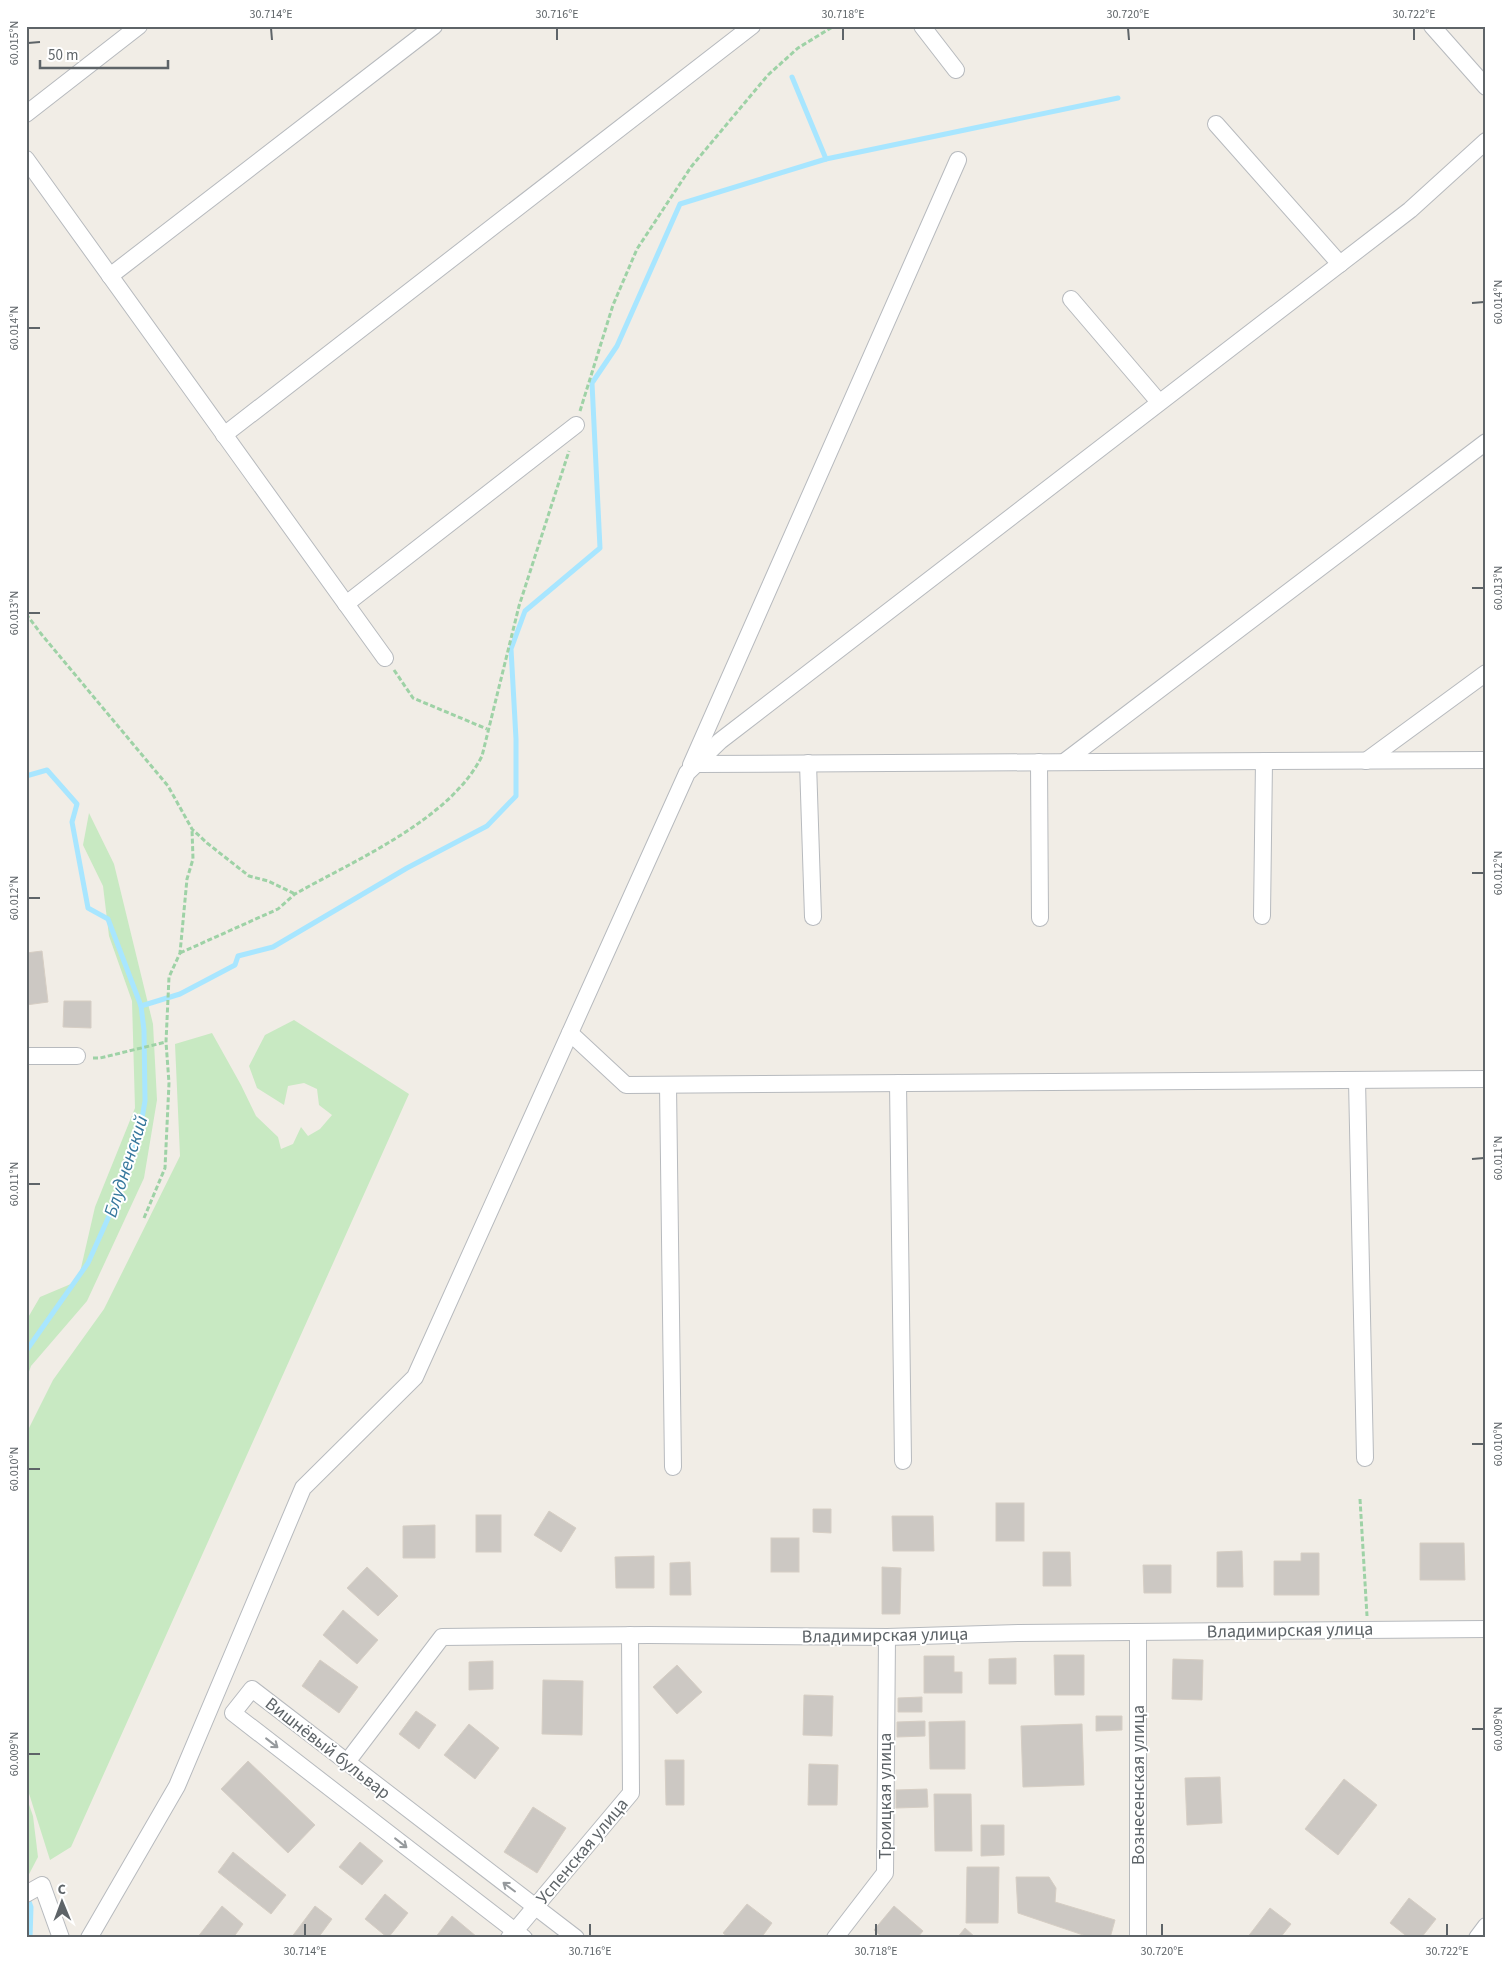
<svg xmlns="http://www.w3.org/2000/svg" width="1512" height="1964" viewBox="0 0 1512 1964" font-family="'Source Sans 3',sans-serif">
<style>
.green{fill:#c8e9c2}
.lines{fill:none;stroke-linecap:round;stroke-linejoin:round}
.stream{stroke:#a8e6ff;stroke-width:5}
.building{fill:#ccc8c3;stroke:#d6cec4}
.street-casing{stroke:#b7babe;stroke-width:18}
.path{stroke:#9ed2a6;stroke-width:3;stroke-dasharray:5 2.5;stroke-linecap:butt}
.street{stroke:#fff;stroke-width:16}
.oneway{stroke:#969a9d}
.ticks{fill:none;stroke:#5e6468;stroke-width:2}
.labels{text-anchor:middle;stroke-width:4;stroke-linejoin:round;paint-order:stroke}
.street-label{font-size:18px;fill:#5e6468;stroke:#fff}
.water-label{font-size:19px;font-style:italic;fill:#36779c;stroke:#fff}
.neatline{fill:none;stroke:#5e6468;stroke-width:2}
.ticks-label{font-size:12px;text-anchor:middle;fill:#5e6468}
</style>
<rect width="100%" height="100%" fill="#f1ede6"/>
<g class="green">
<path d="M89 813 114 864 153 1024 157 1100 144 1178 87 1301 31 1366 26 1380V1321L40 1297 78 1281 95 1207 135 1108 132 1001 109 936 103 886 83 845Z"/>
<path d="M294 1020 409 1094 71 1847 50 1860 26 1784V1434L53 1380 104 1309 180 1156 175 1044 212 1033 241 1085 256 1116 278 1137 281 1149 293 1144 301 1127 308 1136 320 1129 332 1115 319 1105 317 1089 304 1083 288 1086 284 1105 257 1088 249 1066 265 1035Z"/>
<path d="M26 1796 33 1816 38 1857 26 1880Z"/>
</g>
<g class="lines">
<g class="stream">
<path d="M826 159 1118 98"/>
<path d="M26 776 47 770 77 804 72 822 88 908 108 919 141 1006 144 1030 145 1101 140 1130 118 1196 88 1263 26 1351"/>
<path d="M141 1006 180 994 235 965 238 956 273 947 407 868 487 826 516 796V739L511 649 525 611 600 548 592 383 617 346 680 204 826 159 792 77"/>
<path d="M27 1896 31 1907 30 1938"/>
</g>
</g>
<g class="building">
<path d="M42 951 48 1002 26 1005V953Z"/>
<path d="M64 1001H91V1028L63 1027Z"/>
<rect x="996" y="1503" width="28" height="38"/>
<path d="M813 1509H831V1533L813 1532Z"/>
<path d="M549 1511 576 1528 561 1552 534 1535Z"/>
<rect x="476" y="1515" width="25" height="37"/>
<path d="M892 1516H933L934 1551H893Z"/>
<path d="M435 1525V1558H403V1526Z"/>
<rect x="771" y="1538" width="28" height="34"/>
<path d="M1420 1543H1464L1465 1580H1420Z"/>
<path d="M1242 1551 1243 1587H1217V1552Z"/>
<path d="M1043 1552H1070L1071 1586H1043Z"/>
<path d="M1301 1553H1319V1595H1274V1561H1301Z"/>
<path d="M654 1556V1588H616L615 1557Z"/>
<path d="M690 1562 691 1595H670V1563Z"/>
<path d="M1143 1565H1171V1593H1144Z"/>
<path d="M367 1567 398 1596 378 1616 347 1588Z"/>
<path d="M882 1567 901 1568 900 1614H882Z"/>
<path d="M343 1610 378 1640 357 1664 323 1635Z"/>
<path d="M1054 1655H1084V1695H1055Z"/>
<path d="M924 1656H954V1672H962V1693H924Z"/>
<path d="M1016 1658V1684H989V1659Z"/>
<path d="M1173 1659 1203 1660 1202 1700 1172 1699Z"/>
<path d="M320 1660 358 1687 339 1713 302 1686Z"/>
<path d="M493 1661V1689L469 1690V1662Z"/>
<path d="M677 1665 702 1692 677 1714 653 1687Z"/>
<path d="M543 1680 583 1681 582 1735 542 1734Z"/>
<path d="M804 1695 833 1696 832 1736 803 1735Z"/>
<path d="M922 1697V1712H898V1698Z"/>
<path d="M416 1711 436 1725 419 1749 399 1734Z"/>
<path d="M1096 1716H1122V1730L1096 1731Z"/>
<path d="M925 1721V1736L897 1737V1722Z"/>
<path d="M965 1721V1769H930L929 1722Z"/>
<path d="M469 1724 499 1748 475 1779 444 1755Z"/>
<path d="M1082 1724 1084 1785 1023 1787 1021 1726Z"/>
<path d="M665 1760H684V1805H666Z"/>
<path d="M248 1761 315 1825 288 1853 221 1789Z"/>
<path d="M809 1764 838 1765 837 1805H808Z"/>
<path d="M1220 1777 1222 1823 1187 1825 1185 1778Z"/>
<path d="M1344 1779 1377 1805 1338 1855 1305 1829Z"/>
<path d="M927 1789 928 1807 896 1808V1790Z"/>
<path d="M934 1794H971L972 1851H935Z"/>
<path d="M533 1807 566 1828 537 1873 504 1852Z"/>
<path d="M981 1825H1004V1855L981 1856Z"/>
<path d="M360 1842 383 1861 362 1885 339 1867Z"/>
<path d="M233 1852 286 1895 271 1914 218 1872Z"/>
<path d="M967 1867H999L998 1923H966Z"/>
<path d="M1016 1877H1049L1056 1888 1055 1902 1115 1920 1110 1938H1092L1018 1913Z"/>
<path d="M385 1894 408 1913 388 1938 365 1919Z"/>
<path d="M1409 1898 1436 1919 1421 1938H1409L1390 1923Z"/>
<path d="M747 1904 772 1923 761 1938H729L723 1933Z"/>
<path d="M222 1906 243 1924 233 1938H197Z"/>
<path d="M315 1906 332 1919 318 1938H291Z"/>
<path d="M894 1906 923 1931 917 1938H883L874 1930Z"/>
<path d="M1270 1908 1291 1924 1280 1938H1247Z"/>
<path d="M452 1916 477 1937 476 1938H435Z"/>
<path d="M965 1928 976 1938H957Z"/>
</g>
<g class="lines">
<g class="street-casing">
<g id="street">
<path d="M922 26 956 70"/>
<path d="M1432 26 1486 87"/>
<path d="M26 114 139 26"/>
<path d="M1216 124 1340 264"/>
<path d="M26 159 385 658"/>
<path d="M110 276 434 26"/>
<path d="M1071 299 1159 402"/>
<path d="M224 435 752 26"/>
<path d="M346 604 576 425"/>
<path d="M1366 761 1486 673"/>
<path d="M1039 762 1040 918"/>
<path d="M1064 762 1486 442"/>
<path d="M808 763 813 917"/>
<path d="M697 764 1486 760"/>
<path d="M691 765 958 160"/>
<path d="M1262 916 1264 761"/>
<path d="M570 1033 626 1085 1486 1079"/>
<path d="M26 1056H77"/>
<path d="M1357 1080 1365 1458"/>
<path d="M898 1083 903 1461"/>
<path d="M668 1085 673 1467"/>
<path d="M1138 1633V1938"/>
<path d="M347 1762 442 1637 649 1635 887 1637 1019 1633 1486 1629"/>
<path d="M26 1894 42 1885 61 1938"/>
<path d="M89 1938 177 1786 303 1488 415 1377 687 773 720 741 1410 210 1486 141"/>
<path d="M509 1938 631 1793 630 1635"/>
<path d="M524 1938 233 1713 252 1689 576 1938"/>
<path d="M835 1938 885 1873 887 1637"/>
<path d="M1477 1938 1486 1926"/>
</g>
</g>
<g class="path">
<path d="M580 411 613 305 637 249 691 167 768 75 798 48 834 26"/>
<path d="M26 614 42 635 168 786 192 829 207 843 249 876 268 881 295 894"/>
<path d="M394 670 413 698 487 729"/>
<path d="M180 953 278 909 295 894C355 860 450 820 482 756L519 606 569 451"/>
<path d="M93 1058H100L166 1042"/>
<path d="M144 1218 165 1168 169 1083 166 1042 169 977 180 953 187 879 193 859 192 829"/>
<path d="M1360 1499 1367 1616"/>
</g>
<use href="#street" class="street"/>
</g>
<defs><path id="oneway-shaft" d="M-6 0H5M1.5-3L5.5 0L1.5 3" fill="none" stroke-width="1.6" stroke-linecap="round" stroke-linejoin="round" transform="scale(1.25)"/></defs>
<g class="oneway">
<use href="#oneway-shaft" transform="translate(272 1743) rotate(38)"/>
<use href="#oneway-shaft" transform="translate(401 1843) rotate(38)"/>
<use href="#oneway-shaft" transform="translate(509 1887) rotate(-143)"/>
</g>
<path class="ticks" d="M271 28 272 40M557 28V40M843 28V40M1128 28 1129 40M1414 28V40M28 43 40 42M1472 303 1484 302M28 328H40M1472 588H1484M28 613H40M1472 873H1484M28 898H40M1472 1159 1484 1158M28 1184H40M1472 1444H1484M28 1469H40M1472 1729H1484M28 1754H40M305 1924V1936M590 1924V1936M876 1924V1936M1162 1924V1936M1447 1924V1936"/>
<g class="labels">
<g class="street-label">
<text transform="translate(1290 1630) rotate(-1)" y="6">Владимирская улица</text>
<text transform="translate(885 1635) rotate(-1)" y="6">Владимирская улица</text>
<text transform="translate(328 1748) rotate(38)" y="6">Вишнёвый бульвар</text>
<text transform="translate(1138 1785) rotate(-90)" y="6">Вознесенская улица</text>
<text transform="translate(885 1796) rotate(-90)" y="6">Троицкая улица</text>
<text transform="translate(582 1851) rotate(-50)" y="6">Успенская улица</text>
</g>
<g class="water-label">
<text transform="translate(125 1166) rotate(-72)" y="7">Блудненский</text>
</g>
</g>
<rect width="1512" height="1964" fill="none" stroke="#ffffff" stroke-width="55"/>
<g transform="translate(62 1902) rotate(359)" stroke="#ffffff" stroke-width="4" paint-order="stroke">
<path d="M0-4L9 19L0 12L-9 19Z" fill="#5e6468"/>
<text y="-8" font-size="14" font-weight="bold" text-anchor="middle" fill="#5e6468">С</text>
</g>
<path d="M40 60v8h128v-8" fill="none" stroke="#5e6468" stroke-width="2.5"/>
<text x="48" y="60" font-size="15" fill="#5e6468" stroke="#ffffff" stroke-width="4" paint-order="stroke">50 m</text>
<rect x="28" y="28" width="1456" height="1908" class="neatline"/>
<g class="ticks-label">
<text x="271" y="18">30.714°E</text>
<text x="557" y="18">30.716°E</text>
<text x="843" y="18">30.718°E</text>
<text x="1128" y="18">30.720°E</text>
<text x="1414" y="18">30.722°E</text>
<text transform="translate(14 43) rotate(-90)" y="4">60.015°N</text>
<text transform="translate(1498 302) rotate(-90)" y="4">60.014°N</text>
<text transform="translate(14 328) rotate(-90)" y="4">60.014°N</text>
<text transform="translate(1498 588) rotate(-90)" y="4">60.013°N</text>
<text transform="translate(14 613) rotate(-90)" y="4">60.013°N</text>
<text transform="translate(1498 873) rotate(-90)" y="4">60.012°N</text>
<text transform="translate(14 898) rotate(-90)" y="4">60.012°N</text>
<text transform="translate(1498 1158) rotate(-90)" y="4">60.011°N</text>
<text transform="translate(14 1184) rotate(-90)" y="4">60.011°N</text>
<text transform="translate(1498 1444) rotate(-90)" y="4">60.010°N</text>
<text transform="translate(14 1469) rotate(-90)" y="4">60.010°N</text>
<text transform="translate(1498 1729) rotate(-90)" y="4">60.009°N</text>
<text transform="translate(14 1754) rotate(-90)" y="4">60.009°N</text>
<text x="305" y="1955">30.714°E</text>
<text x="590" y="1955">30.716°E</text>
<text x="876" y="1955">30.718°E</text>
<text x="1162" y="1955">30.720°E</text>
<text x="1447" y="1955">30.722°E</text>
</g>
</svg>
